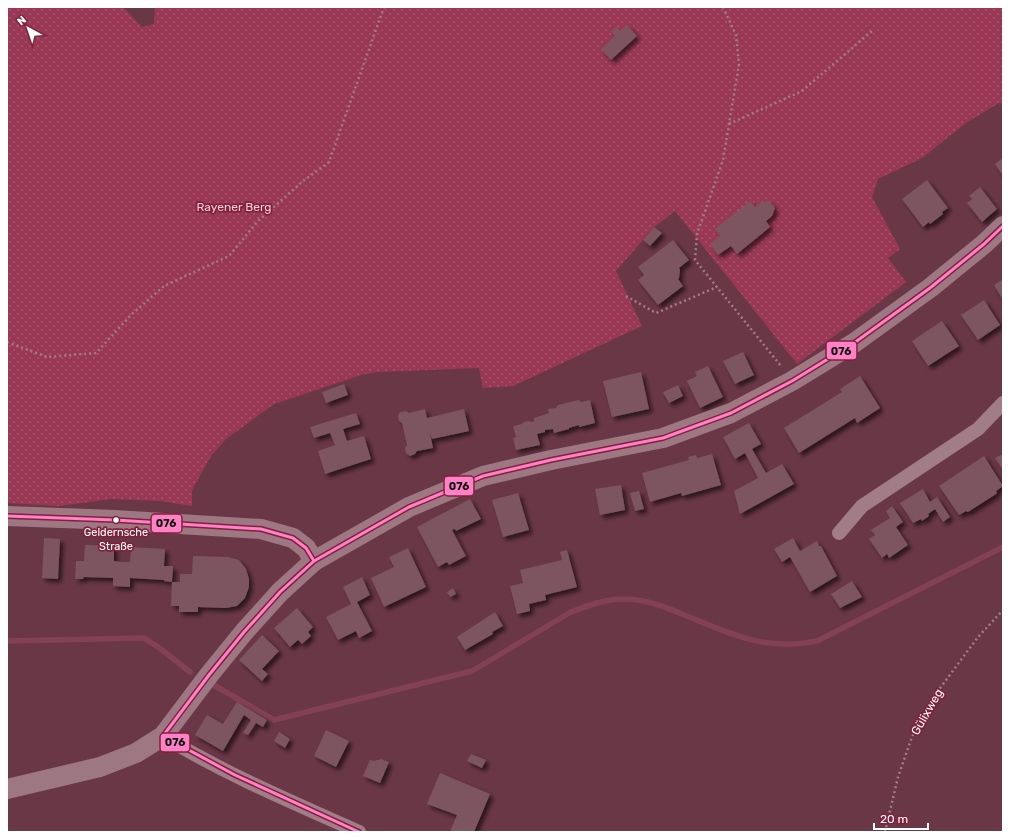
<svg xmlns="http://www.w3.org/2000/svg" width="1010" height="839" viewBox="0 0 1010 839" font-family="Rubik,sans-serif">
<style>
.park{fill:url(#park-dots)}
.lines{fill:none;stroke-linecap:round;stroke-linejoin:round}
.stream{stroke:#844155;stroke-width:5.5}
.building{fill:#7d5460;filter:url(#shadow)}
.path{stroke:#a07d87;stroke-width:2.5;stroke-dasharray:2 3;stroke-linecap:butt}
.street{stroke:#a07d87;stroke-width:14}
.secondary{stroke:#9d7882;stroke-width:20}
.bus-1-casing{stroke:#80213d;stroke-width:6}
.bus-1{stroke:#ff80c5;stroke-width:3}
.bus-dot{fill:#fff;stroke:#80213d;stroke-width:1.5}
.labels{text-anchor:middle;stroke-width:3.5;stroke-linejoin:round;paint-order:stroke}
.bus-label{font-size:11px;fill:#fff;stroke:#80213d}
.park-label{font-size:12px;fill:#f6cad8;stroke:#80213d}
.street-label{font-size:12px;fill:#fff;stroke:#80213d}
.line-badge{stroke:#80213d;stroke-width:1.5}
.pale-badge-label{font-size:11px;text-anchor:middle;font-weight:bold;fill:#111}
</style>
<defs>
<pattern id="park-dots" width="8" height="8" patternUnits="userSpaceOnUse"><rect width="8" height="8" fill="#993855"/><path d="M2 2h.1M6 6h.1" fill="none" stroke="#a8566e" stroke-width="1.8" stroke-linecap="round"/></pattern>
<filter id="shadow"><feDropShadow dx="3.5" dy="3.5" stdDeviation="2" flood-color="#0009"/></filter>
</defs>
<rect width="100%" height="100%" fill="#6a3746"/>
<path class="park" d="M7 7H123L142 27 154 24 155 7H1003V104L999 103 966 123 922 158 878 179 872 197 900 249 888 258 906 282 797 364 675 211 654 227 616 271 642 326 513 386 483 388 479 368 378 372 361 375 274 404 226 439 211 456 192 490V506L161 501 111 499 59 506 7 503Z"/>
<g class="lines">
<g class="stream">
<path d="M7 641 144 638 161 649 190 672"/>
<path d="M212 684 274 720 472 671 571 612C587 606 605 599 624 599 644 599 663 606 682 614 729 633 764 652 817 641L1003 547"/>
</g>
</g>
<g class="building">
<path d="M627 25 637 36 611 60 601 49 615 36 611 31 616 27 621 31Z"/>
<path d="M1003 158V176L995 164Z"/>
<path d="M927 180 948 208 942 212 943 214 930 224 929 222 923 227 902 199Z"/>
<path d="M980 187 997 209 982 222 967 203 972 199 969 196Z"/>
<path d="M750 201 755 207 761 202 769 201 775 208 772 216 766 221 770 227 737 254 731 246 718 255 710 244 720 236 715 229Z"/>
<path d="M654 227 662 233 650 246 643 240Z"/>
<path d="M673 240 689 260 679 268 680 270 679 278 678 279 683 286 658 305 638 280 644 275 638 267Z"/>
<path d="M1003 279V300L994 285Z"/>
<path d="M984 300 1000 325 978 340 961 315Z"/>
<path d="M942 321 959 346 928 366 912 341Z"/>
<path d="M743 352 754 375 735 384 723 361Z"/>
<path d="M708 366 723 397 700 408 687 381 697 376 695 372Z"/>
<path d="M641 372 649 409 612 417 603 381Z"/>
<path d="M860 376 880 408 857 423 855 418 799 453 784 428 842 392 840 389Z"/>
<path d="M344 384 348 395 326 403 322 392Z"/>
<path d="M678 385 683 396 669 403 663 392Z"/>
<path d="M579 400 581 402 590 400 595 423 579 427V425L569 428V429L554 433 553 429 545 430V432L537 434 540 445 516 450 513 438 516 437 513 426 522 424 524 422 529 421 532 422 534 421V418L549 413 548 409 556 408 558 405Z"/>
<path d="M425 409 427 418 464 409 469 431 432 439 430 433 433 448 417 451 415 454 410 456 406 453 405 448 407 445 402 423 399 421 398 416 400 412 406 411 409 413Z"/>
<path d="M356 413 360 424 343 429 347 441 364 436 371 459 325 474 318 451 335 445 330 433 314 438 310 427Z"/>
<path d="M749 423 761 444 752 449 766 473 782 464 794 484 740 514 734 491 758 478 745 453 735 459 723 437Z"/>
<path d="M712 454 721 485 682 496 681 493 650 502 642 473 689 460 688 457 696 455 697 458Z"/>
<path d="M1003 454V470L995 458Z"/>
<path d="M984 456 1003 486 996 491 997 493 996 494 968 512 966 511 959 515 939 486Z"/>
<path d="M621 485 625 510 600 515 595 489Z"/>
<path d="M923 489 930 502 937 497 950 517 943 522 935 509 928 514 929 516 922 521 921 519 913 523 900 503Z"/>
<path d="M639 491 644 509 635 511 630 493Z"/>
<path d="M518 493 529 530 503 537 492 500Z"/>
<path d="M470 499 481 519 456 531 455 529 452 530 466 556 449 565 447 562 438 567 417 527Z"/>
<path d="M892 506 903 522 896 527 908 545 889 558 887 554 882 558 869 539 875 535 871 530 890 518 886 511Z"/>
<path d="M44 538 60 539 58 579 42 578Z"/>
<path d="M793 538 800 551 817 541 819 546H821L837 576 810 592 790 557 782 562 774 549Z"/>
<path d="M85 545 114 546V561L122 562H130L131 547 165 549 164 566H173L172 582H180V574H192L193 556 228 557 239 560 246 569 249 579V587L245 598 237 606 226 608 198 607V612H179V606H171L172 582 164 581V580L130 578V587L113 586V578L84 577 83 579H75L76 561H84Z"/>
<path d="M408 548 426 587 384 607 371 578 394 567 389 557Z"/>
<path d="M567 550 577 587 545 595 546 600 529 604 530 611 517 614 510 586 523 583 520 570 562 560 560 552Z"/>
<path d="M362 577 370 595 357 602 372 631 359 638 356 631 338 640 326 617 351 604 343 587Z"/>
<path d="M852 581 862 597 840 608 831 594Z"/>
<path d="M453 588 456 594 450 597 447 592Z"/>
<path d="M297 608 313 627 308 632 311 636 302 644 298 640 290 647 274 628Z"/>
<path d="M495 612 503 626 492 632 493 634 465 650 457 637Z"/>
<path d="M262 635 279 651 262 669 268 674 262 681 239 660Z"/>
<path d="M237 702 267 720 263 727 256 723 248 735 243 733 251 720 244 715 223 751 195 735 207 715 223 724Z"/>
<path d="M326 730 349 741 336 767 314 756Z"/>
<path d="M279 732 290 739 285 748 274 741Z"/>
<path d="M471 754 486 760 482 768 467 761Z"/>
<path d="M381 759 389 762 380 783 363 776 370 760 374 761Z"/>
<path d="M440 773 490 794 474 832H450L457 815 427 804Z"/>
</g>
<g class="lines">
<g class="path">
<path d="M723 7 736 35 739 64 723 160 697 234 695 260 781 366"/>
<path d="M729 124 802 91 872 31"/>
<path d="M626 296 656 313 717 287"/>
<path d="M7 342 47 357 96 353 131 315 164 286 229 256 258 221 303 181 329 162 384 7"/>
<path d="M885 832 898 777 912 737 932 699 978 637 1003 610"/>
</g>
<g class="street">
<path d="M839 533 862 506 978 429 1003 403"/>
<path d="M163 736C225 774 292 802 359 832"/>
</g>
<g class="secondary">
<path d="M7 516 115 520 261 529 293 538 306 548 314 561"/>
<path d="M7 789 100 767 136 753 163 736 209 675 244 632 280 592 314 561 409 507 483 476 551 460 663 438 731 413 792 381 854 343 930 288 984 244 1003 226"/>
</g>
<g class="bus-1-casing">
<g id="bus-1">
<path d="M7 516 115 520 261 529 293 538 306 548 314 561"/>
<path d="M359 832 235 775 163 736 209 675 244 632 280 592 314 561 409 507 483 476 551 460 663 438 731 413 792 381 854 343 930 288 984 244 1003 226"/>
</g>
</g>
<use href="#bus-1" class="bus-1"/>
</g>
<circle class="bus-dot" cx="116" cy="520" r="3.5"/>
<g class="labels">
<g class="bus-label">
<text x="116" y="536">Geldernsche<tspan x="116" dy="14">Straße</tspan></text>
</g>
<g class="park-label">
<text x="234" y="211">Rayener Berg</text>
</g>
<g class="street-label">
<text transform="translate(927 712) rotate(-60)" y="4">Gülixweg</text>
</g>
</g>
<g class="line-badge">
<rect x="826" y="341" width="31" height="19" rx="4" fill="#ff80c5"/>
<rect x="444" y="476" width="30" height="20" rx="4" fill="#ff80c5"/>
<rect x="151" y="514" width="31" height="19" rx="4" fill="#ff80c5"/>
<rect x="160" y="733" width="30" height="19" rx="4" fill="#ff80c5"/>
</g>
<g class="pale-badge-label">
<text x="841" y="355">076</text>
<text x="459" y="490">076</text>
<text x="166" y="527">076</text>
<text x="175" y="746">076</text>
</g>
<rect width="1010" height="839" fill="none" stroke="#ffffff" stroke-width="16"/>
<g transform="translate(28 28) rotate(320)" stroke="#80213d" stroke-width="3" paint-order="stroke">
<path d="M0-3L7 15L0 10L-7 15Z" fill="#ffffff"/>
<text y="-6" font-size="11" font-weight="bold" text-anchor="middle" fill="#ffffff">N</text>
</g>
<path d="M874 823v6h54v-6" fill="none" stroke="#ffffff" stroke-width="2"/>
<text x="880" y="823" font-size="12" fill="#ffffff" stroke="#80213d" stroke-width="3" paint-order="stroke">20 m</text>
</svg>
